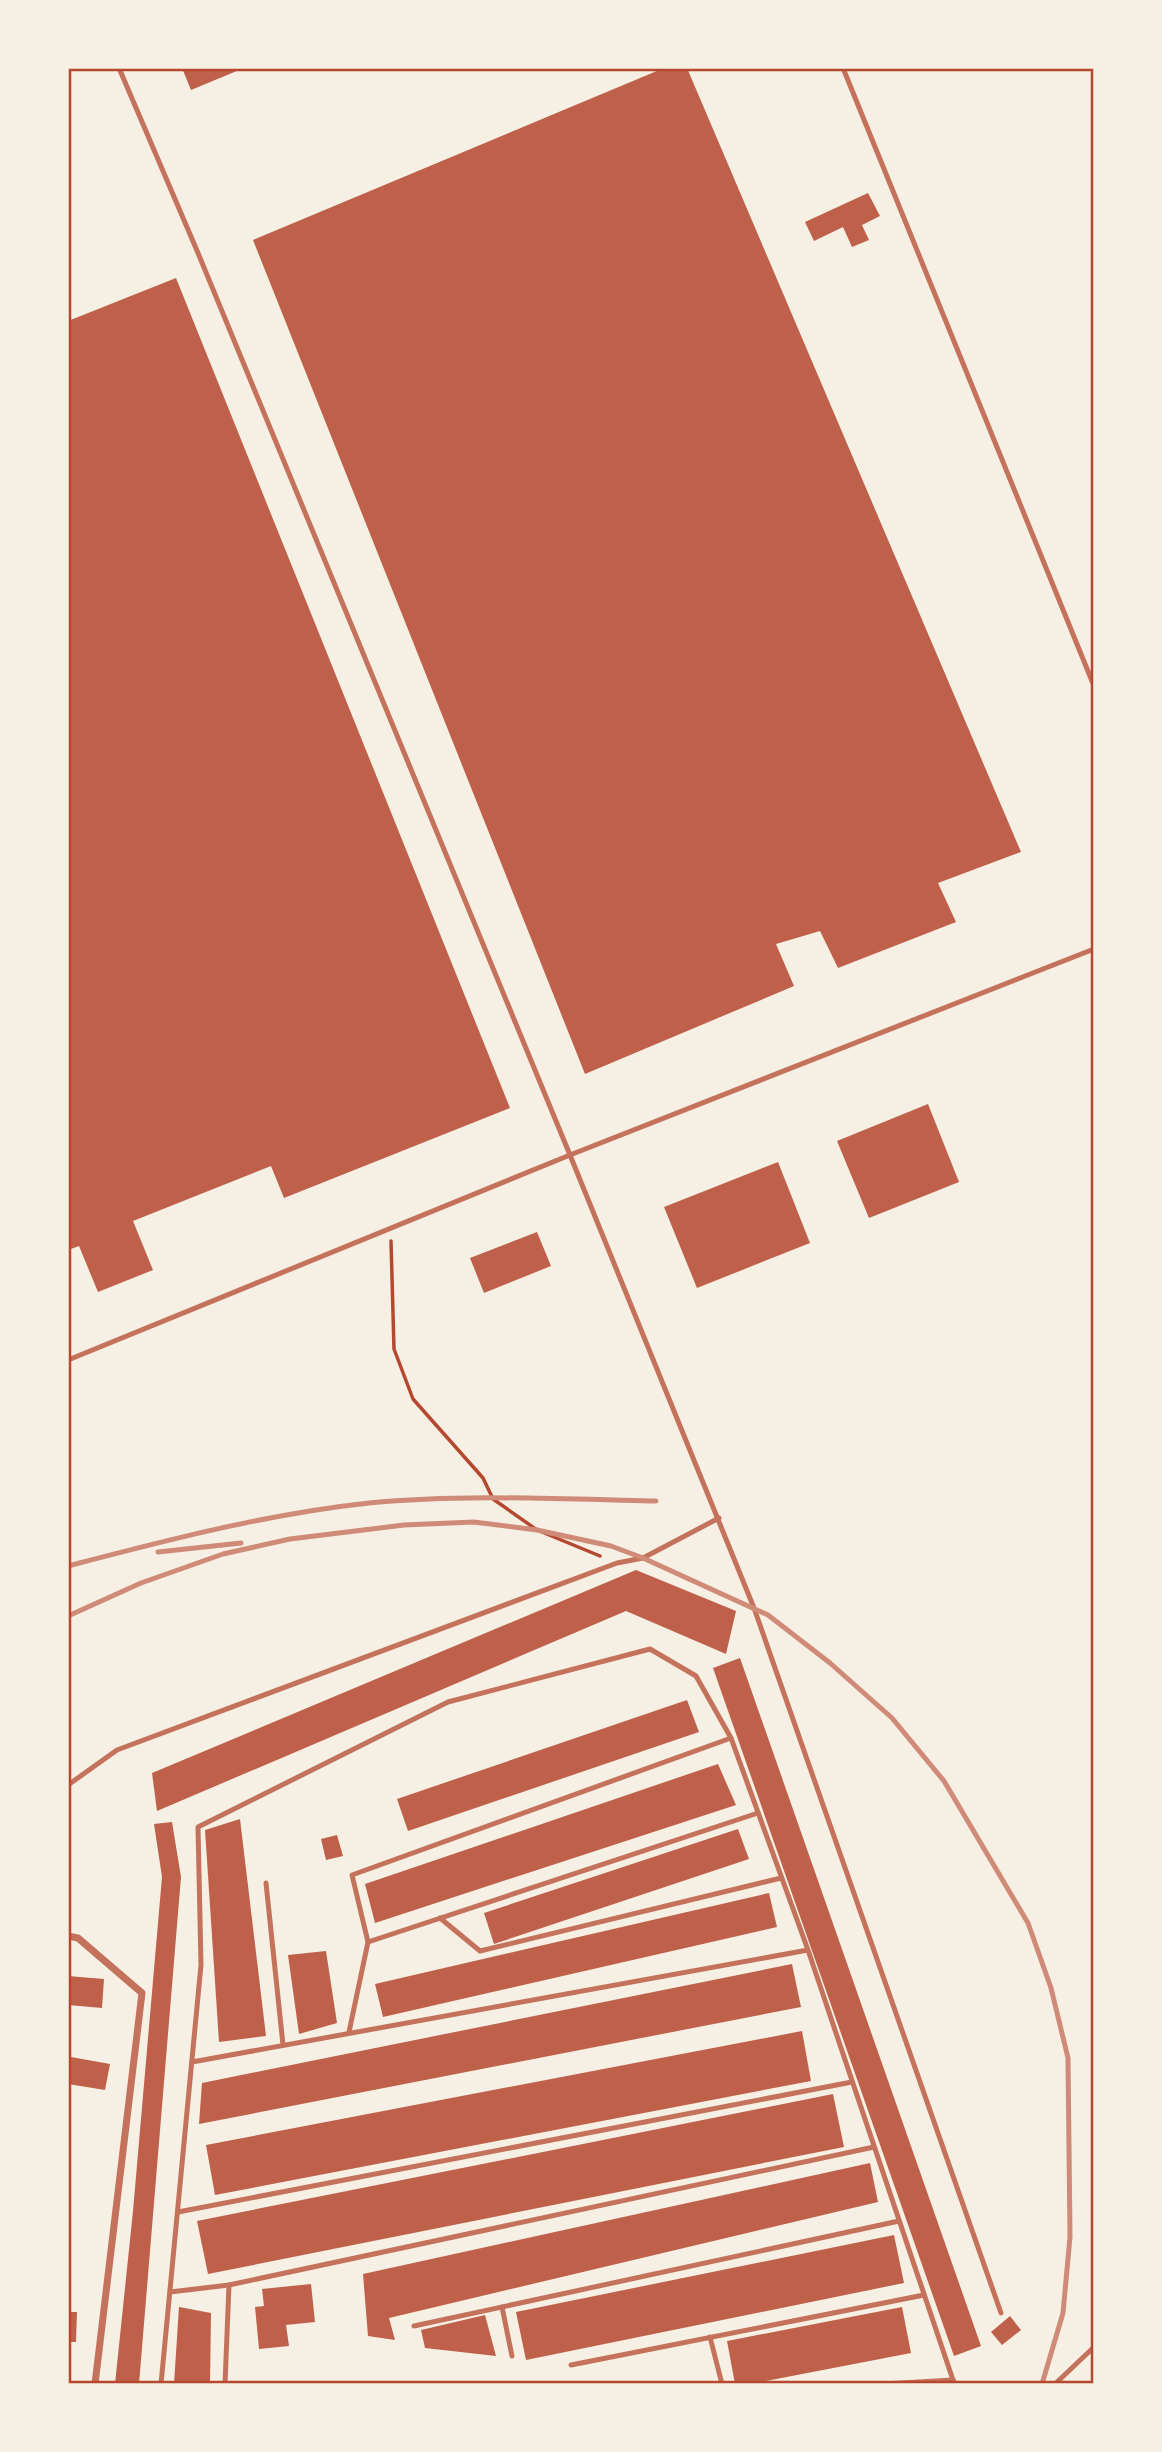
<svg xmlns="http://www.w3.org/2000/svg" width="1162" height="2452" viewBox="0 0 1162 2452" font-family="Georgia,serif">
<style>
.building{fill:#bf614a}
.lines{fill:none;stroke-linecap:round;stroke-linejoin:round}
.path{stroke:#b5482f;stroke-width:3.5}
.service{stroke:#c5725c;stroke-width:5}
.minor{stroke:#c5725c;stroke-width:7}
.rail{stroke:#cf8b77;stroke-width:5}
.neatline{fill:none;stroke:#b5482f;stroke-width:2.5}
</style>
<rect width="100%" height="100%" fill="#f6efe4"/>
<g class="building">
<path d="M182 68H244L191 90Z"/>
<path d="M664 68H687L1021 852 938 883 956 922 838 968 820 931 776 944 794 986 585 1074 253 240Z"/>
<path d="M868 193 880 216 862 225 869 240 852 247 843 227 814 241 805 222Z"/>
<path d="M176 278 510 1108 284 1198 271 1166 133 1221 153 1270 98 1292 79 1246 68 1250V321Z"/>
<path d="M928 1104 959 1182 869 1218 837 1141Z"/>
<path d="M778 1162 810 1243 697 1288 664 1207Z"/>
<path d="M537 1232 551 1266 484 1293 470 1258Z"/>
<path d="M636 1570 736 1611 726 1654 626 1611 157 1811 152 1773Z"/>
<path d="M740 1658 981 2346 954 2356 713 1668Z"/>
<path d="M687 1700 699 1732 408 1831 397 1799Z"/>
<path d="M718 1764 736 1805 375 1923 365 1884Z"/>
<path d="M240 1819 266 2036 219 2042 205 1830Z"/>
<path d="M172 1822 181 1877 139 2384H115L133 2211 162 1877 154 1824Z"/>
<path d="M738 1829 749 1859 494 1944 484 1913Z"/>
<path d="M337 1835 343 1856 326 1860 321 1839Z"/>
<path d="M769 1893 777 1927 383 2017 375 1984Z"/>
<path d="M326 1951 337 2023 299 2034 288 1955Z"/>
<path d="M792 1964 801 2007 199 2124 202 2083Z"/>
<path d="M68 1976 104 1979 102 2008 68 2005Z"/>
<path d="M802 2031 811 2081 215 2195 206 2145Z"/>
<path d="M71 2057 110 2064 105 2090 68 2084Z"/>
<path d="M833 2094 844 2147 208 2274 197 2221Z"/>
<path d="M870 2163 878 2202 389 2318 395 2340 368 2336 363 2274Z"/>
<path d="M894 2235 904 2283 526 2360 516 2312Z"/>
<path d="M311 2284 315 2322 286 2325 289 2346 259 2349 255 2307 264 2306 262 2289Z"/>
<path d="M179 2307 211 2313 210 2384H174Z"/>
<path d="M902 2307 911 2353 751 2384H735L727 2341Z"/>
<path d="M68 2312H77L76 2342H68Z"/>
<path d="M485 2315 496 2356 425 2348 421 2330Z"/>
<path d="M1010 2316 1021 2330 1002 2345 991 2332Z"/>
</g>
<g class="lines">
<path class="path" d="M391 1241 394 1349 413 1399 483 1478 493 1499 537 1530 600 1556"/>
<g class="service">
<path d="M843 68 1094 686"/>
<path d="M68 1360 570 1155 198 253 119 68"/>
<path d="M68 1785 117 1750 617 1563 643 1558 719 1518"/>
<path d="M266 1883 283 2045"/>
<path d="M440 1918 480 1951 781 1878"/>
<path d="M368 1942 758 1813"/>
<path d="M349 2032 368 1942 352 1875 731 1738"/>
<path d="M192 2062 808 1950"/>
<path d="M178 2212 852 2082"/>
<path d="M170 2292 229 2285 874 2147"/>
<path d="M502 2307 512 2356"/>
<path d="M1001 2313 754 1608 570 1155 1094 949"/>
<path d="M414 2326 899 2221"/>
<path d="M710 2337 722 2384"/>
<path d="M571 2365 924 2295"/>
<path d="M161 2384 201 1965 198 1827 448 1702 650 1649 696 1676 731 1738 808 1950 953 2380 956 2384"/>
<path d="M225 2384 229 2285"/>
<path d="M884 2384 953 2380"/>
<path d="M1055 2384 1094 2347"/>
</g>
<path class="minor" d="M68 1936 78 1938 142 1993 95 2384"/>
<g class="rail">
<path d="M158 1552 241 1543"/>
<path d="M68 1566C167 1540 267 1514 369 1503 464 1494 561 1499 656 1501"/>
<path d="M68 1616 141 1583 223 1554 290 1539 404 1525 474 1522 537 1530 611 1546 643 1558 768 1615 830 1663 892 1718 944 1781 1028 1923 1051 1988 1068 2058 1070 2237 1063 2313 1042 2384"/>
</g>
</g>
<rect width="1162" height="2452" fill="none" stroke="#f6efe4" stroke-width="140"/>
<rect x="70" y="70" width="1022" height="2312" class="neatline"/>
</svg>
